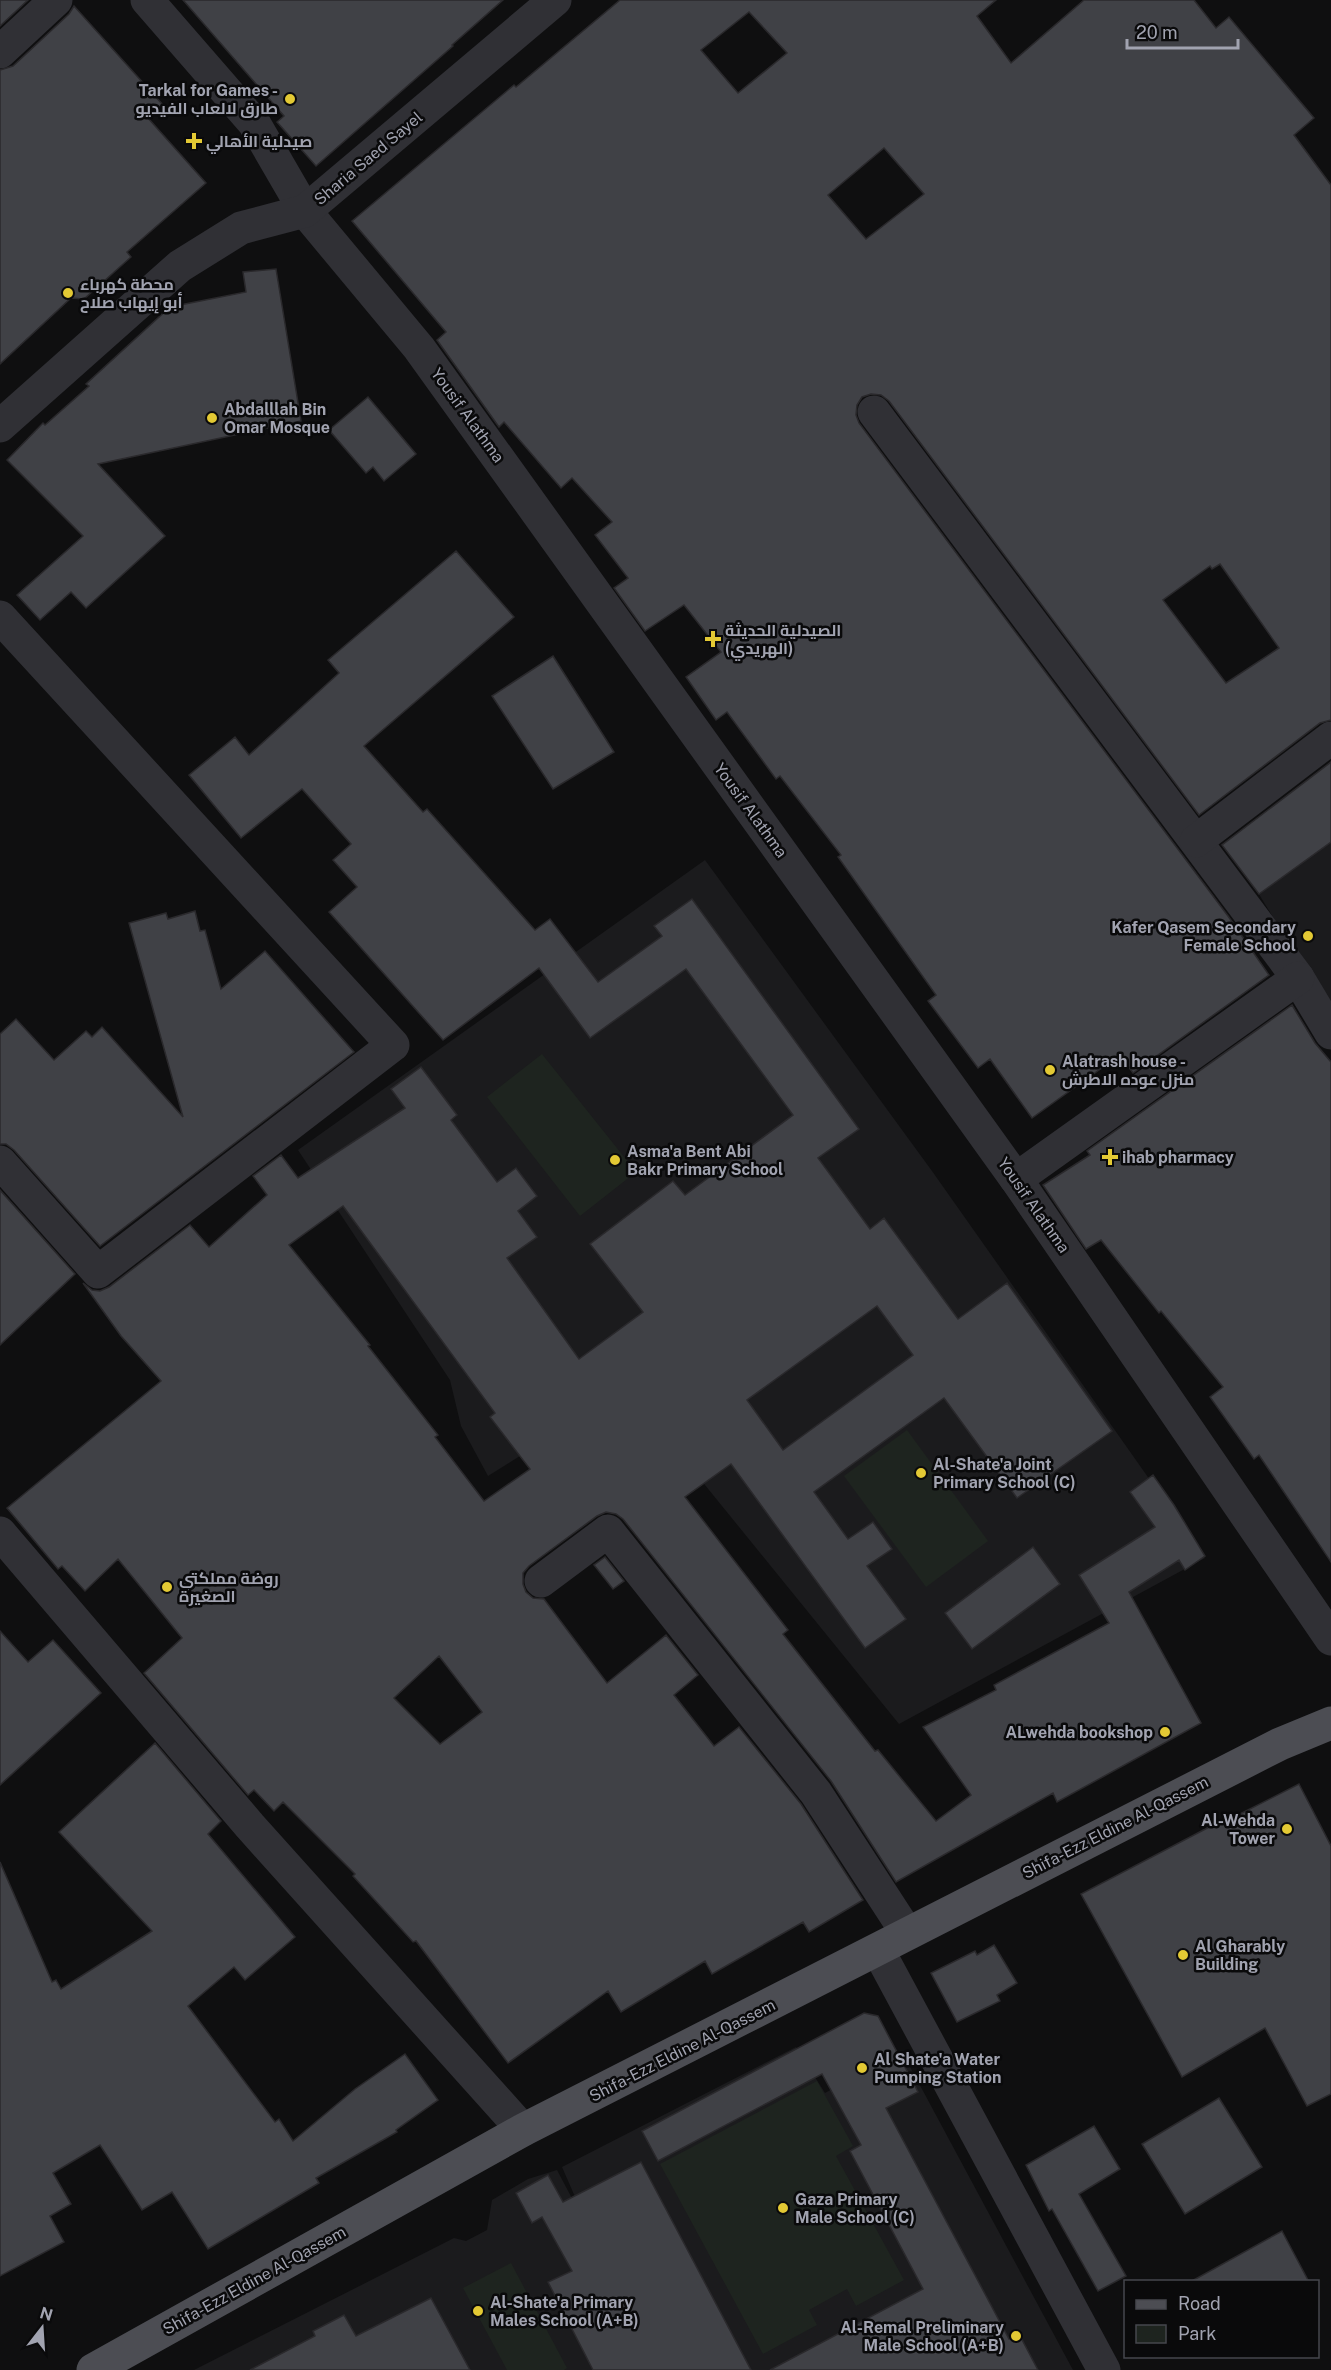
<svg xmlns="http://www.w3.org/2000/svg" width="1331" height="2370" viewBox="0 0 1331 2370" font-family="'Public Sans',Cairo,sans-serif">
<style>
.built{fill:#1b1b1d}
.green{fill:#1e241f}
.building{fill:#404146;stroke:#2a292c;stroke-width:1.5;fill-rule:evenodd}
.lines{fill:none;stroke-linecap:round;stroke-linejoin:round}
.minor{stroke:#303035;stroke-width:33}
.major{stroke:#4c4d53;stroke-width:33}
.poi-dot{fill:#e3c934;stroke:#0a0a0b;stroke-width:2}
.labels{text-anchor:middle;stroke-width:5;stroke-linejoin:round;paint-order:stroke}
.poi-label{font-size:16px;font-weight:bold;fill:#a1a3b0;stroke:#0a0a0b;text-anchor:start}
.street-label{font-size:16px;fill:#a1a3b0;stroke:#0a0a0b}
</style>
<rect width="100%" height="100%" fill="#0f0f10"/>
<g class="built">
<path d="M1331 767V1012L1238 860Z"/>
<path d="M705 860 932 1171 1205 1558 899 1724 627 1389 488 1476 461 1426 450 1380 298 1150Z"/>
<path d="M796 2047 825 2093 901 2050 1073 2370H194L454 2238 466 2241 487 2230 492 2200 528 2179 557 2170 593 2238 562 2167Z"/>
</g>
<g class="green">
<path d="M542 1054 636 1172 580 1216 487 1097Z"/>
<path d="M907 1430 988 1541 926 1587 844 1476Z"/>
<path d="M817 2081 853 2146 836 2156 904 2280 856 2306 847 2289 809 2310 817 2325 763 2354 660 2164Z"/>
<path d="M511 2263 567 2368 564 2370H507L463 2288Z"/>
</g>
<g class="building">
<path d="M0 0H28L0 26Z"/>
<path d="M183 0H503L452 45 453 46 316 166 277 122 284 116Z"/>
<path d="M620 0H996L977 16 1011 63 1084 0H1194L1216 28 1229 17 1314 118 1294 135 1331 185V720L1320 723 1199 815 889 401 881 395 871 394 862 397 857 405 856 415 859 423 1228 916 1269 975 1133 1073 1120 1055 1032 1118 990 1059 978 1068 928 1001 936 995 838 857 841 855 780 776 776 779 727 712 716 720 686 677 721 652 684 605 645 631 614 588 628 578 595 535 612 522 572 478 561 488 504 422 499 427 437 340 446 332 352 221 514 85 516 87ZM749 12 787 53 738 93 701 50ZM884 148 924 194 866 239 828 195ZM1220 564 1279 648 1226 683 1163 600 1210 566 1212 569Z"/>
<path d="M74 6 163 105 148 118 206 183 127 252 131 257 84 299 71 298 0 364V70L13 66 69 14Z"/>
<path d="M276 269 301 421 98 464 165 536 86 608 71 592 40 620 17 595 83 536 7 460 43 423 45 425 89 386 86 384 170 307 246 292 243 272Z"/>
<path d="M368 397 416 454 384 481 373 467 366 473 329 430Z"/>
<path d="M456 551 514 617 364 746 423 812 427 809 535 930 550 919 598 982 662 936 654 926 692 899 859 1129 818 1158 870 1229 884 1218 958 1319 1007 1283 1112 1431 1017 1498 944 1398 814 1492 848 1539 873 1522 892 1549 867 1566 906 1619 865 1648 731 1464 685 1497 788 1630 783 1634 875 1751 878 1750 936 1821 971 1795 923 1727 996 1690 994 1685 1109 1623 1079 1575 1155 1527 1130 1492 1153 1475 1174 1505 1205 1556 1185 1570 1179 1560 1129 1592 1201 1723 1057 1802 1053 1793 896 1882 831 1781 623 1519 616 1514 606 1512 597 1516 529 1566 523 1573V1584L526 1592 533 1598 544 1599 607 1683 666 1635 698 1675 674 1695 714 1746 739 1727 801 1804 863 1900 809 1932 803 1922 712 1974 705 1961 621 2012 608 1991 508 2063 416 1941 413 1942 353 1876 355 1874 283 1802 274 1811 254 1790 248 1795 144 1673 182 1638 118 1559 85 1591 62 1566 58 1569 7 1508 161 1381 121 1336 83 1283 92 1290 100 1291 109 1287 190 1225 209 1247 267 1195 253 1176 281 1155 298 1178 405 1108 391 1089 421 1067 457 1115 451 1120 497 1182 516 1168 537 1196 518 1211 537 1237 507 1258 579 1359 643 1312 590 1244 673 1181 685 1195 793 1115 686 969 590 1038 539 968 443 1040 329 912 357 887 333 860 351 844 302 789 241 838 189 775 235 737 249 755 339 673 328 660ZM343 1206 495 1413 490 1417 530 1469 484 1501 435 1437 438 1435 368 1346 370 1345 289 1245ZM877 1306 913 1355 783 1450 747 1400ZM439 1656 482 1712 440 1744 394 1698Z"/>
<path d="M553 656 614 752 553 789 492 696Z"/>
<path d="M1331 762V842L1259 894 1222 845Z"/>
<path d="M195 911 200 931 205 930 221 989 265 951 354 1052 100 1246 14 1150 6 1144H0V1034L16 1019 54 1060 86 1031 92 1037 102 1027 183 1117 129 923 166 913 168 919Z"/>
<path d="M1292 1005 1315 1043 1331 1062V1562L1259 1455 1254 1459 1210 1397 1223 1387 1161 1311 1159 1313 1101 1240 1086 1249 1043 1185 1090 1155 1087 1151Z"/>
<path d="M0 1190 75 1274 0 1345Z"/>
<path d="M1033 1547 1060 1584 972 1649 945 1613Z"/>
<path d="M605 1557 624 1581 613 1589 594 1565Z"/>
<path d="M0 1631 28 1662 53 1640 101 1693 0 1785Z"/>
<path d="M155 1743 221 1821 208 1834 295 1937 245 1980 234 1967 188 2006 275 2122 279 2119 293 2141 355 2089 405 2054 438 2100 396 2130 397 2132 316 2178 319 2183 208 2249 172 2192 142 2210 100 2145 53 2173 71 2204 50 2216 64 2242 0 2276V1862L52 1982 56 1980 61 1989 152 1931 59 1832Z"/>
<path d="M1299 1784 1331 1846V2094L1307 2106 1265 2028 1182 2077 1081 1894 1236 1813 1238 1815Z"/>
<path d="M994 1945 1017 1983 997 1995 1000 2001 957 2022 931 1973 975 1951 977 1955Z"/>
<path d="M864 2013 878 2016 918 2092 886 2108 1009 2339 1019 2334 1038 2370H770L923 2289 850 2151 861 2145 822 2074 658 2161 642 2131Z"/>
<path d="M1219 2098 1262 2167 1185 2214 1142 2144Z"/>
<path d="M1094 2126 1120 2169 1079 2194 1126 2276 1098 2291 1052 2209 1049 2211 1026 2165Z"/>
<path d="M641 2162 751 2370H593L548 2282 572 2271 542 2217 532 2223 516 2193 548 2175 563 2202Z"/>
<path d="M1282 2231 1309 2282H1190Z"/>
<path d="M431 2298 470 2370H250L315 2336 313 2331 344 2315 356 2336Z"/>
</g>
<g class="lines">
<g class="minor">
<path d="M147 0 254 123 305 211 419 348 1016 1179 1331 1639"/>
<path d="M0 52 56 0"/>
<path d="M874 412 1298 978 1331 1033"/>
<path d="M0 426 180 266 241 228 305 211 555 0"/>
<path d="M0 617 393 1045 98 1272 0 1162"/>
<path d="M1196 841 1331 738"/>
<path d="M1016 1179 1298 978"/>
<path d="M0 1533 250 1826 523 2130"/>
<path d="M541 1581 608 1531 816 1793 907 1933"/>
<path d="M878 1950 1104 2370"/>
</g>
<path class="major" d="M93 2370 523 2130 1280 1744 1331 1723"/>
</g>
<g class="poi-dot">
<circle cx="290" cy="99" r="6"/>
<path d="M191 132h6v6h6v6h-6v6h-6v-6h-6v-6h6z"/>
<circle cx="68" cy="293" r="6"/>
<circle cx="212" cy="418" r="6"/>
<path d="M710 630h6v6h6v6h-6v6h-6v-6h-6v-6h6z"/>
<circle cx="1308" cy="936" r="6"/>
<circle cx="1050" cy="1070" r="6"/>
<path d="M1107 1148h6v6h6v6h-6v6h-6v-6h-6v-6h6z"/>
<circle cx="615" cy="1160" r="6"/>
<circle cx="921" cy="1473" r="6"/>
<circle cx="167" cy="1587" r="6"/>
<circle cx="1165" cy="1732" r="6"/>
<circle cx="1287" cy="1829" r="6"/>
<circle cx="1183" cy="1955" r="6"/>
<circle cx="862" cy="2068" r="6"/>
<circle cx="783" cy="2208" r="6"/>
<circle cx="478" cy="2311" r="6"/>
<circle cx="1016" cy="2336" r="6"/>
</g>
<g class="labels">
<g class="poi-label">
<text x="278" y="96" text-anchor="end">Tarkal for Games -<tspan x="278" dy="18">طارق لالعاب الفيديو</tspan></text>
<text x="206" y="147">صيدلية الأهالي</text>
<text x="80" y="290">محطة كهرباء<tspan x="80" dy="18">أبو إيهاب صلاح</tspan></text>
<text x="224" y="415">Abdalllah Bin<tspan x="224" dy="18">Omar Mosque</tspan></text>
<text x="725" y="636">الصيدلية الحديثة<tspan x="725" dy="18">(الهريدي)</tspan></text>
<text x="1296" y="933" text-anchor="end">Kafer Qasem Secondary<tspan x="1296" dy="18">Female School</tspan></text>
<text x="1062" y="1067">Alatrash house -<tspan x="1062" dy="18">منزل عوده الاطرش</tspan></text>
<text x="627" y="1157">Asma'a Bent Abi<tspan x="627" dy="18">Bakr Primary School</tspan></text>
<text x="1122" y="1163">ihab pharmacy</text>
<text x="933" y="1470">Al-Shate'a Joint<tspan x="933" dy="18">Primary School (C)</tspan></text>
<text x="179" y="1584">روضة مملكتي<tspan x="179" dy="18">الصغيرة</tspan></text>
<text x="1153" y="1738" text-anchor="end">ALwehda bookshop</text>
<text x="1275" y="1826" text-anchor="end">Al-Wehda<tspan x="1275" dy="18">Tower</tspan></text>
<text x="1195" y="1952">Al Gharably<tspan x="1195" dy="18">Building</tspan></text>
<text x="874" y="2065">Al Shate'a Water<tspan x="874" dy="18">Pumping Station</tspan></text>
<text x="795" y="2205">Gaza Primary<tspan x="795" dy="18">Male School (C)</tspan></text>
<text x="490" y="2308">Al-Shate'a Primary<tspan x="490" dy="18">Males School (A+B)</tspan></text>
<text x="1004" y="2333" text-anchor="end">Al-Remal Preliminary<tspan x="1004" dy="18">Male School (A+B)</tspan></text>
</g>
<g class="street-label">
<text transform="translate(368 158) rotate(-40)" y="6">Sharia Saed Sayel</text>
<text transform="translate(468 415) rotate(54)" y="6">Yousif Alathma</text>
<text transform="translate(751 810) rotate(54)" y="6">Yousif Alathma</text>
<text transform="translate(1034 1205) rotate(55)" y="6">Yousif Alathma</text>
<text transform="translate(1115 1827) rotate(-27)" y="6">Shifa-Ezz Eldine Al-Qassem</text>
<text transform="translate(682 2050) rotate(-27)" y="6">Shifa-Ezz Eldine Al-Qassem</text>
<text transform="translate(254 2280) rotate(-29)" y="6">Shifa-Ezz Eldine Al-Qassem</text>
</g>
</g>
<rect x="1124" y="2280" width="195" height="78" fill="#0a0a0b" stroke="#46474d" stroke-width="1.5"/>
<rect x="1136" y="2300" width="30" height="9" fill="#4c4d53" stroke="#46474d" stroke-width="1.5"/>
<text x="1178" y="2310" font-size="18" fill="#a1a3b0">Road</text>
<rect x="1136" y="2325" width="30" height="18" fill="#1e241f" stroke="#46474d" stroke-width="1.5"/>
<text x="1178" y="2340" font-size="18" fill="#a1a3b0">Park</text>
<g transform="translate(42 2328) rotate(17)" stroke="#0a0a0b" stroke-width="4.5" paint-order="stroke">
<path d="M0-4.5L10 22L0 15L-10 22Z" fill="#a1a3b0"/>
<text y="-9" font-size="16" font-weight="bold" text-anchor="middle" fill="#a1a3b0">N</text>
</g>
<path d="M1127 39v9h111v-9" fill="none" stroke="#a1a3b0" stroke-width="3"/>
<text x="1136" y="39" font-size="18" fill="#a1a3b0" stroke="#0a0a0b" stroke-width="4.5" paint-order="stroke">20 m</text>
</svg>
